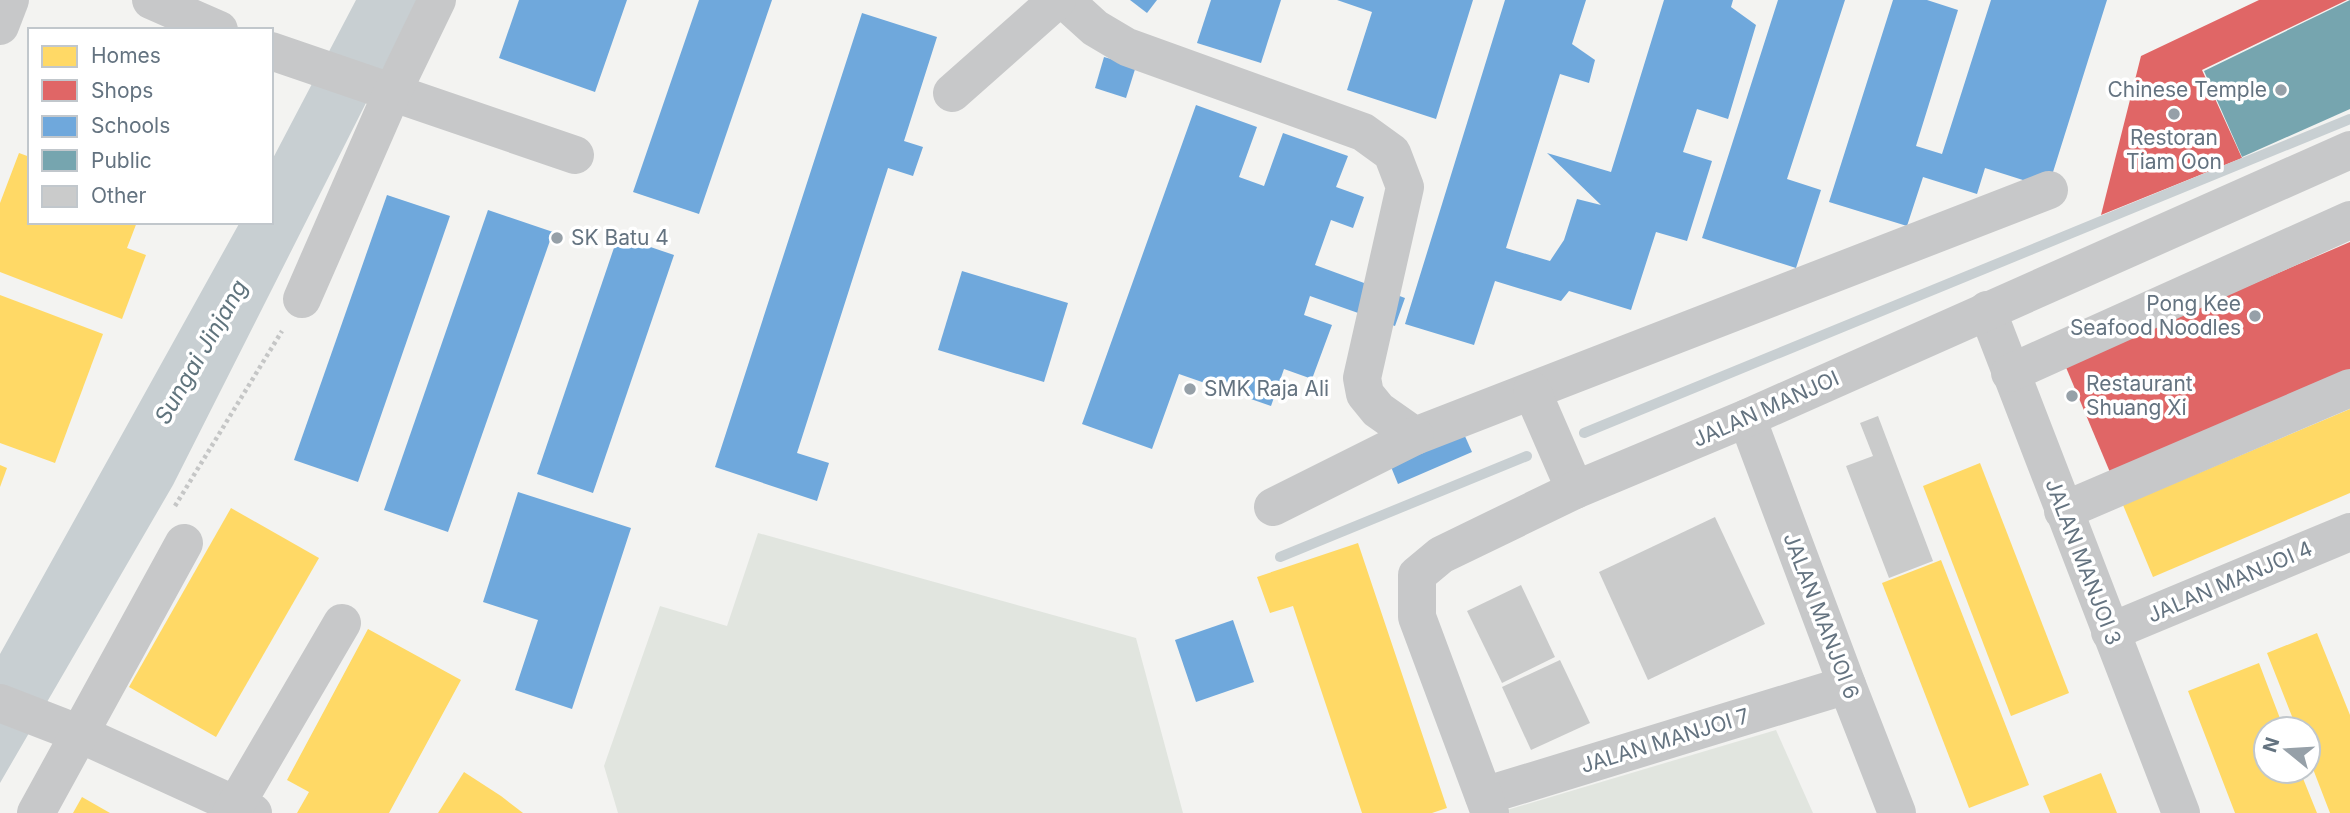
<svg xmlns="http://www.w3.org/2000/svg" width="2350" height="813" viewBox="0 0 2350 813" font-family="Inter,sans-serif">
<style>
.green{fill:#e1e5df}
.water{fill:#c8cfd2}
.homes{fill:#ffd966}
.shops{fill:#e06666}
.schools{fill:#6fa8dc}
.public{fill:#76a5af}
.lines{fill:none;stroke-linecap:round;stroke-linejoin:round}
.stream{stroke:#c8cfd2;stroke-width:10}
.building{fill:#cacbcb}
.path{stroke:#c5c6c6;stroke-width:4.5;stroke-dasharray:3.5 3.5;stroke-linecap:butt}
.minor{stroke:#c7c8c9;stroke-width:38}
.poi-dot{fill:#96a0a8;stroke:#fff;stroke-width:2.5}
.labels{text-anchor:middle;stroke-width:7;stroke-linejoin:round;paint-order:stroke}
.poi-label{font-size:21px;fill:#647380;stroke:#fff;text-anchor:start}
.street-label{font-size:21px;fill:#647380;stroke:#fff}
.water-label{font-size:23px;font-style:italic;fill:#60747d;stroke:#fff}
</style>
<rect width="100%" height="100%" fill="#f3f3f1"/>
<g class="green">
<path d="M758 533 1136 638 1183 813H618L604 766 660 606 727 626Z"/>
<path d="M1776 730 1813 813H1508L1507 810Z"/>
</g>
<path class="water" d="M356 0H418L173 485 0 783V654L240 222H271V162Z"/>
<g class="homes">
<path d="M19 153 30 157V222H137L127 248 146 255 122 319 0 272V203Z"/>
<path d="M0 295 103 334 55 463 0 443Z"/>
<path d="M2350 409V493L2153 577 2123 505Z"/>
<path d="M1980 463 2069 693 2011 716 1923 486Z"/>
<path d="M0 465 7 468 0 487Z"/>
<path d="M231 508 319 558 216 737 129 687Z"/>
<path d="M1358 543 1447 808 1432 813H1362L1293 606 1270 613 1257 577Z"/>
<path d="M1941 560 2029 785 1969 808 1882 583Z"/>
<path d="M368 629 461 680 389 813H297L309 792 287 780Z"/>
<path d="M2317 633 2350 715V813H2330L2308 756V729H2297L2267 653Z"/>
<path d="M2259 663 2284 729H2266V771H2300L2317 813H2235L2198 717 2188 691Z"/>
<path d="M464 772 501 796 523 813H438Z"/>
<path d="M2101 773 2117 813H2050L2043 796Z"/>
<path d="M82 797 110 813H73Z"/>
</g>
<g class="shops">
<path d="M2259 0H2347L2202 70 2242 158 2101 215 2141 56Z"/>
<path d="M2350 242V374L2112 477 2065 365Z"/>
</g>
<g class="schools">
<path d="M519 0H627L595 92 499 58Z"/>
<path d="M699 0H772L699 214 633 192Z"/>
<path d="M1130 0H1157L1147 13Z"/>
<path d="M1211 0H1281L1261 63 1197 43Z"/>
<path d="M1337 0H1473L1436 119 1347 90 1372 12Z"/>
<path d="M1505 0H1586L1572 44 1595 60 1589 83 1560 74 1506 248 1550 261 1564 240 1577 199 1601 205 1547 153 1611 172 1664 0H1733L1731 7 1756 25 1728 119 1697 109 1683 152 1712 161 1687 241 1656 232 1631 310 1569 291 1561 301 1495 281 1474 345 1405 324Z"/>
<path d="M1778 0H1845L1787 179 1821 190 1796 268 1702 238Z"/>
<path d="M1893 0H1927L1958 10 1916 146 1942 154 1991 0H2107L2048 188 1985 168 1977 194 1923 177 1907 226 1829 202Z"/>
<path d="M862 13 937 37 904 141 923 147 913 176 888 168 797 453 829 463 817 501 715 467Z"/>
<path d="M1104 57 1136 66 1126 98 1095 88Z"/>
<path d="M1196 105 1257 127 1239 177 1264 186 1283 133 1348 156 1336 187 1364 197 1353 228 1331 220 1315 265 1405 298 1395 326 1310 296 1304 315 1332 325 1312 379 1284 369 1271 406 1179 374 1152 449 1082 424Z"/>
<path d="M387 195 450 216 358 482 294 460Z"/>
<path d="M488 210 553 232 448 532 384 510Z"/>
<path d="M618 236 674 255 593 493 537 474Z"/>
<path d="M962 271 1068 303 1044 382 938 350Z"/>
<path d="M1460 425 1472 452 1398 484 1387 457Z"/>
<path d="M518 492 631 528 572 709 515 690 538 620 483 602Z"/>
<path d="M1233 620 1254 682 1196 702 1175 640Z"/>
</g>
<path class="public" d="M2350 0V109L2242 157 2204 71Z"/>
<g class="lines">
<g class="stream">
<path d="M1584 433 2350 119"/>
<path d="M1280 557 1527 456"/>
</g>
</g>
<g class="building">
<path d="M1878 416 1933 561 1889 578 1846 466 1873 456 1860 423Z"/>
<path d="M1715 517 1765 624 1648 680 1599 572Z"/>
<path d="M1521 585 1555 657 1502 683 1467 611Z"/>
<path d="M1560 660 1590 723 1531 750 1502 687Z"/>
</g>
<g class="lines">
<path class="path" d="M175 506 282 331"/>
<g class="minor">
<path d="M151 0 219 30"/>
<path d="M1064 0 1095 28 1127 47 1363 132 1392 153 1405 187 1362 378 1365 394 1378 410 1415 436 2049 190"/>
<path d="M0 26 10 0"/>
<path d="M271 51 575 155"/>
<path d="M952 93 1057 0"/>
<path d="M302 299 392 93 437 0"/>
<path d="M1987 310 2181 813"/>
<path d="M2010 373 2350 220"/>
<path d="M1532 391 1575 490"/>
<path d="M1747 418 1847 685 1897 813"/>
<path d="M1273 507 1415 436"/>
<path d="M2063 511 2350 388"/>
<path d="M2110 632 2350 532"/>
<path d="M0 703 80 734 253 813"/>
<path d="M1484 796 1847 685"/>
<path d="M36 813 184 543"/>
<path d="M231 813 342 623"/>
<path d="M1490 813 1417 617V575L1441 555 1575 490 1747 418 2350 150"/>
</g>
</g>
<g class="poi-dot">
<circle cx="2281" cy="90" r="7"/>
<circle cx="2174" cy="114" r="7"/>
<circle cx="557" cy="238" r="7"/>
<circle cx="2255" cy="316" r="7"/>
<circle cx="1190" cy="389" r="7"/>
<circle cx="2072" cy="396" r="7"/>
</g>
<g class="labels">
<g class="poi-label">
<text x="2267" y="97" text-anchor="end">Chinese Temple</text>
<text x="2174" y="145" text-anchor="middle">Restoran<tspan x="2174" dy="24">Tiam Oon</tspan></text>
<text x="571" y="245">SK Batu 4</text>
<text x="2241" y="311" text-anchor="end">Pong Kee<tspan x="2241" dy="24">Seafood Noodles</tspan></text>
<text x="2086" y="391">Restaurant<tspan x="2086" dy="24">Shuang Xi</tspan></text>
<text x="1204" y="396">SMK Raja Ali</text>
</g>
<g class="street-label">
<text transform="translate(1766 409) rotate(-24)" y="7">JALAN MANJOI</text>
<text transform="translate(2083 562) rotate(69)" y="7">JALAN MANJOI 3</text>
<text transform="translate(2230 582) rotate(-23)" y="7">JALAN MANJOI 4</text>
<text transform="translate(1821 616) rotate(69)" y="7">JALAN MANJOI 6</text>
<text transform="translate(1665 741) rotate(-17)" y="7">JALAN MANJOI 7</text>
</g>
<g class="water-label">
<text transform="translate(201 352) rotate(-60)" y="8">Sungai Jinjang</text>
</g>
</g>
<rect x="28" y="28" width="245" height="196" fill="#ffffff" stroke="#c1c7cc" stroke-width="2"/>
<rect x="42" y="46" width="35" height="21" fill="#ffd966" stroke="#c1c7cc" stroke-width="2"/>
<text x="91" y="63" font-size="21" fill="#647380">Homes</text>
<rect x="42" y="80" width="35" height="21" fill="#e06666" stroke="#c1c7cc" stroke-width="2"/>
<text x="91" y="98" font-size="21" fill="#647380">Shops</text>
<rect x="42" y="116" width="35" height="21" fill="#6fa8dc" stroke="#c1c7cc" stroke-width="2"/>
<text x="91" y="133" font-size="21" fill="#647380">Schools</text>
<rect x="42" y="150" width="35" height="21" fill="#76a5af" stroke="#c1c7cc" stroke-width="2"/>
<text x="91" y="168" font-size="21" fill="#647380">Public</text>
<rect x="42" y="186" width="35" height="21" fill="#cacbcb" stroke="#c1c7cc" stroke-width="2"/>
<text x="91" y="203" font-size="21" fill="#647380">Other</text>
<g transform="translate(2287 750) rotate(288)"><circle r="33" fill="#ffffff" stroke="#c1c7cc" stroke-width="2"/>
<path d="M0-5L12 26L0 18L-12 26Z" fill="#96a0a8"/>
<text y="-10" font-size="19" font-weight="bold" text-anchor="middle" fill="#647380">N</text>
</g>
</svg>
